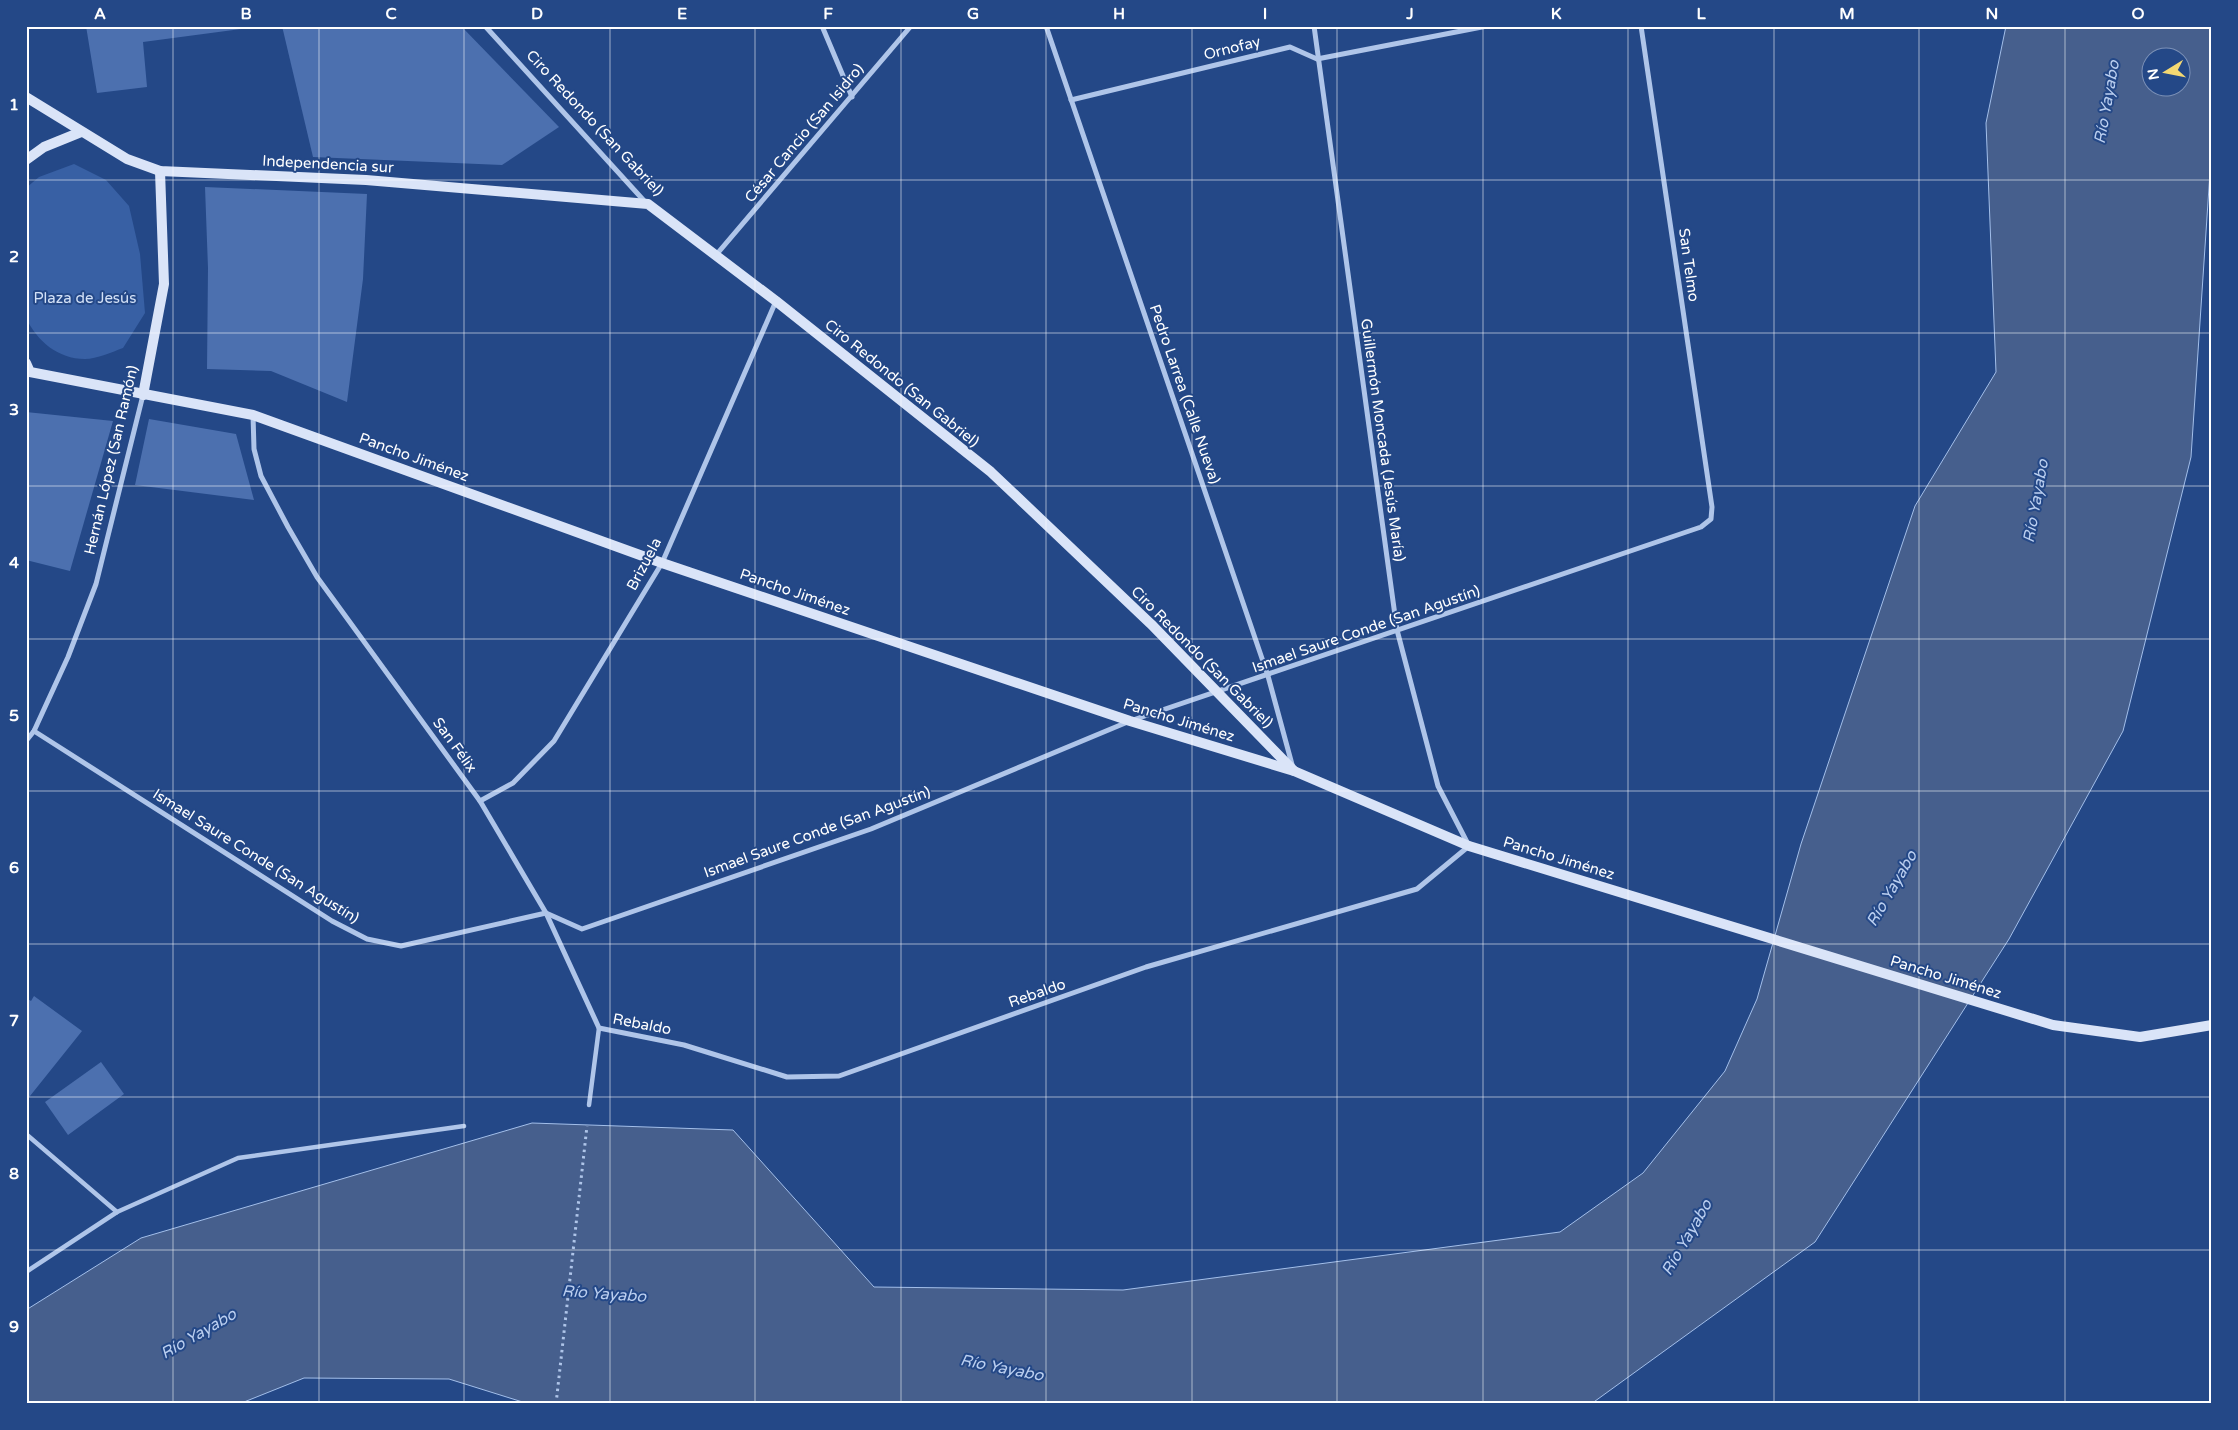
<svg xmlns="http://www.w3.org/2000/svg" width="2238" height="1430" viewBox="0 0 2238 1430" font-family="'Varela Round',sans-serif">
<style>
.green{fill:#3860a4}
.water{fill:#465f8d;stroke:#a3bfea;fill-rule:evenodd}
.building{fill:#4c70af}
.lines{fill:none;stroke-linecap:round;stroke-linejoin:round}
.path{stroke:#afc5e9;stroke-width:3;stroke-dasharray:2.5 4;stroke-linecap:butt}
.pedestrian{stroke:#afc5e9;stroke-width:4.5}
.minor{stroke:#afc5e9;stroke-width:5}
.secondary{stroke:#dae4f8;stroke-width:10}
.grid{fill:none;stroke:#fff;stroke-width:1;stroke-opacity:0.55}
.labels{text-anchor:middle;stroke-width:4;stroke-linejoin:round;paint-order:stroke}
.street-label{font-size:15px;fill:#fff;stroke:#244887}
.park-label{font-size:15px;fill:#d3e1f7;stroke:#244887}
.water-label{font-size:16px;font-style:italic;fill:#bbcff0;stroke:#244887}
.neatline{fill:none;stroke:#fff;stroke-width:2}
.grid-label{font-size:16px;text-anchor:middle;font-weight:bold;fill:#fff}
</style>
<rect width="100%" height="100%" fill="#244887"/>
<path class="green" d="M74 164 106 180 129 206 140 254 145 313 123 348C112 352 97 359 85 359 58 359 37 341 26 318V188L39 177Z"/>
<path class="water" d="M2006 26H2212V142L2191 457 2123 731 2009 939 1815 1242 1591 1404H529L449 1379 304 1378 239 1404H26V1310L141 1238 532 1123 733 1130 874 1287 1123 1290 1560 1232 1643 1173 1725 1071 1757 999 1801 844 1915 506 1996 372 1986 123ZM2150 58H2180V88H2150Z"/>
<g class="building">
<path d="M86 26H256V27L143 42 147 87 97 93Z"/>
<path d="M282 26H461L559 127 502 165 313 157Z"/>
<path d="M205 187 367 194 363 279 347 402 271 371 207 369 208 268Z"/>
<path d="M26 412 113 421 70 571 26 560Z"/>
<path d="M149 419 236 434 254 500 135 485Z"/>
<path d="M34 996 82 1031 26 1101V998L31 1001Z"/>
<path d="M101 1062 124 1094 68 1135 45 1102Z"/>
</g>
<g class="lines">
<path class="path" d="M556 1404 587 1126"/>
<g class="pedestrian">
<path d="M589 1105 599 1028"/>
<path d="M26 1134 117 1212"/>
<path d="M26 1272 117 1212 238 1158 464 1126"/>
</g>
<g class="minor">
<path d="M485 26 647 204"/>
<path d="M822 26 852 97"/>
<path d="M1046 26 1268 676 1293 768"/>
<path d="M1071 100 1290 47 1317 59 1487 26"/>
<path d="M716 255 911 26"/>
<path d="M253 415 254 449 261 476 288 527 317 577 480 801 546 913 599 1028 684 1045 787 1077 839 1076 1146 967 1417 889 1469 846 1438 786 1397 630 1314 26"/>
<path d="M34 731 332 921 367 939 401 946 546 913 582 929 871 829 1130 721 1701 527 1711 519 1712 507 1641 26"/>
<path d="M26 741 34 731 68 657 96 584 143 395"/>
<path d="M480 801 513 783 554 741 662 563 776 301"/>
</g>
<g class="secondary">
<path d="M26 97 127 159 160 171 366 180 648 204 776 301 991 472 1151 624 1294 771"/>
<path d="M26 160 44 147 81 132"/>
<path d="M26 363 30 372 253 415 662 563 1130 721 1294 771 1469 846 2053 1025 2140 1037 2212 1025"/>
<path d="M143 395 164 284 160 171"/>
</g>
</g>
<path class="grid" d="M173 26V1404M319 26V1404M464 26V1404M610 26V1404M755 26V1404M901 26V1404M1046 26V1404M1192 26V1404M1337 26V1404M1483 26V1404M1628 26V1404M1774 26V1404M1919 26V1404M2065 26V1404M26 180H2212M26 333H2212M26 486H2212M26 639H2212M26 791H2212M26 944H2212M26 1097H2212M26 1250H2212"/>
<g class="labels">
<g class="street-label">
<text transform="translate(1232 48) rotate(-14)" y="5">Ornofay</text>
<text transform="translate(595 123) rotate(47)" y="5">Ciro Redondo (San Gabriel)</text>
<text transform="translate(804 133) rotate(-50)" y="5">César Cancio (San Isidro)</text>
<text transform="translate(328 164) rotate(3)" y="5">Independencia sur</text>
<text transform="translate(1689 265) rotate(82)" y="5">San Telmo</text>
<text transform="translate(902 383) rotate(39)" y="5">Ciro Redondo (San Gabriel)</text>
<text transform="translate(1185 394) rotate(71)" y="5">Pedro Larrea (Calle Nueva)</text>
<text transform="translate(1383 440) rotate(82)" y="5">Guillermón Moncada (Jesús María)</text>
<text transform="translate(414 457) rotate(20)" y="5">Pancho Jiménez</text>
<text transform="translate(111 460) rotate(-77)" y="5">Hernán López (San Ramón)</text>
<text transform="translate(644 564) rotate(-62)" y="5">Brizuela</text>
<text transform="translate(795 592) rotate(19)" y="5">Pancho Jiménez</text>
<text transform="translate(1366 629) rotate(-19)" y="5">Ismael Saure Conde (San Agustín)</text>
<text transform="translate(1202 657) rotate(45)" y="5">Ciro Redondo (San Gabriel)</text>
<text transform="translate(1179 720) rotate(17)" y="5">Pancho Jiménez</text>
<text transform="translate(455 745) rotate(54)" y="5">San Félix</text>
<text transform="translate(817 832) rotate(-20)" y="5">Ismael Saure Conde (San Agustín)</text>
<text transform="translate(256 856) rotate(32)" y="5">Ismael Saure Conde (San Agustín)</text>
<text transform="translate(1559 858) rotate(17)" y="5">Pancho Jiménez</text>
<text transform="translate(1946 977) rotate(17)" y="5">Pancho Jiménez</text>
<text transform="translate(1037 993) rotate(-19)" y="5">Rebaldo</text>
<text transform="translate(642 1024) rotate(11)" y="5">Rebaldo</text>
</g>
<g class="park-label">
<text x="85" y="303">Plaza de Jesús</text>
</g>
<g class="water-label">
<text transform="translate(2106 102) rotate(-80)" y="6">Río Yayabo</text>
<text transform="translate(2035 501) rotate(-80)" y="6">Río Yayabo</text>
<text transform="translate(1891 888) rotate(-60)" y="6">Río Yayabo</text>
<text transform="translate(1686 1237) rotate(-60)" y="6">Río Yayabo</text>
<text transform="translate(604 1293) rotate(4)" y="6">Río Yayabo</text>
<text transform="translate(198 1333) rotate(-30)" y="6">Río Yayabo</text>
<text transform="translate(1002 1367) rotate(11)" y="6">Río Yayabo</text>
</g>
</g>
<rect width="2238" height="1430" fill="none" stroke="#244887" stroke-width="55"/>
<g transform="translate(2166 72) rotate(260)"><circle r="24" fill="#244887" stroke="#7c91b7"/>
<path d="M0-4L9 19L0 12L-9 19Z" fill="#f4d872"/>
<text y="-8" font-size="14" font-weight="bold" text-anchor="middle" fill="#ffffff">N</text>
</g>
<rect x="28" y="28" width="2182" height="1374" class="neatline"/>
<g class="grid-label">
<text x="100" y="19">A</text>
<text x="246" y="19">B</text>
<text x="391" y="19">C</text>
<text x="537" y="19">D</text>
<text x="682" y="19">E</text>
<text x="828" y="19">F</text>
<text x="973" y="19">G</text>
<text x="1119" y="19">H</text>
<text x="1265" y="19">I</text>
<text x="1410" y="19">J</text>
<text x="1556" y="19">K</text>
<text x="1701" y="19">L</text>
<text x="1847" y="19">M</text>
<text x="1992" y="19">N</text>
<text x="2138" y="19">O</text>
<text x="14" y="110">1</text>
<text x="14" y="262">2</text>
<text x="14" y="415">3</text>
<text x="14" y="568">4</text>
<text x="14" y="721">5</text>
<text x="14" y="873">6</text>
<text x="14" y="1026">7</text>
<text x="14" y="1179">8</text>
<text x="14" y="1332">9</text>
</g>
</svg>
